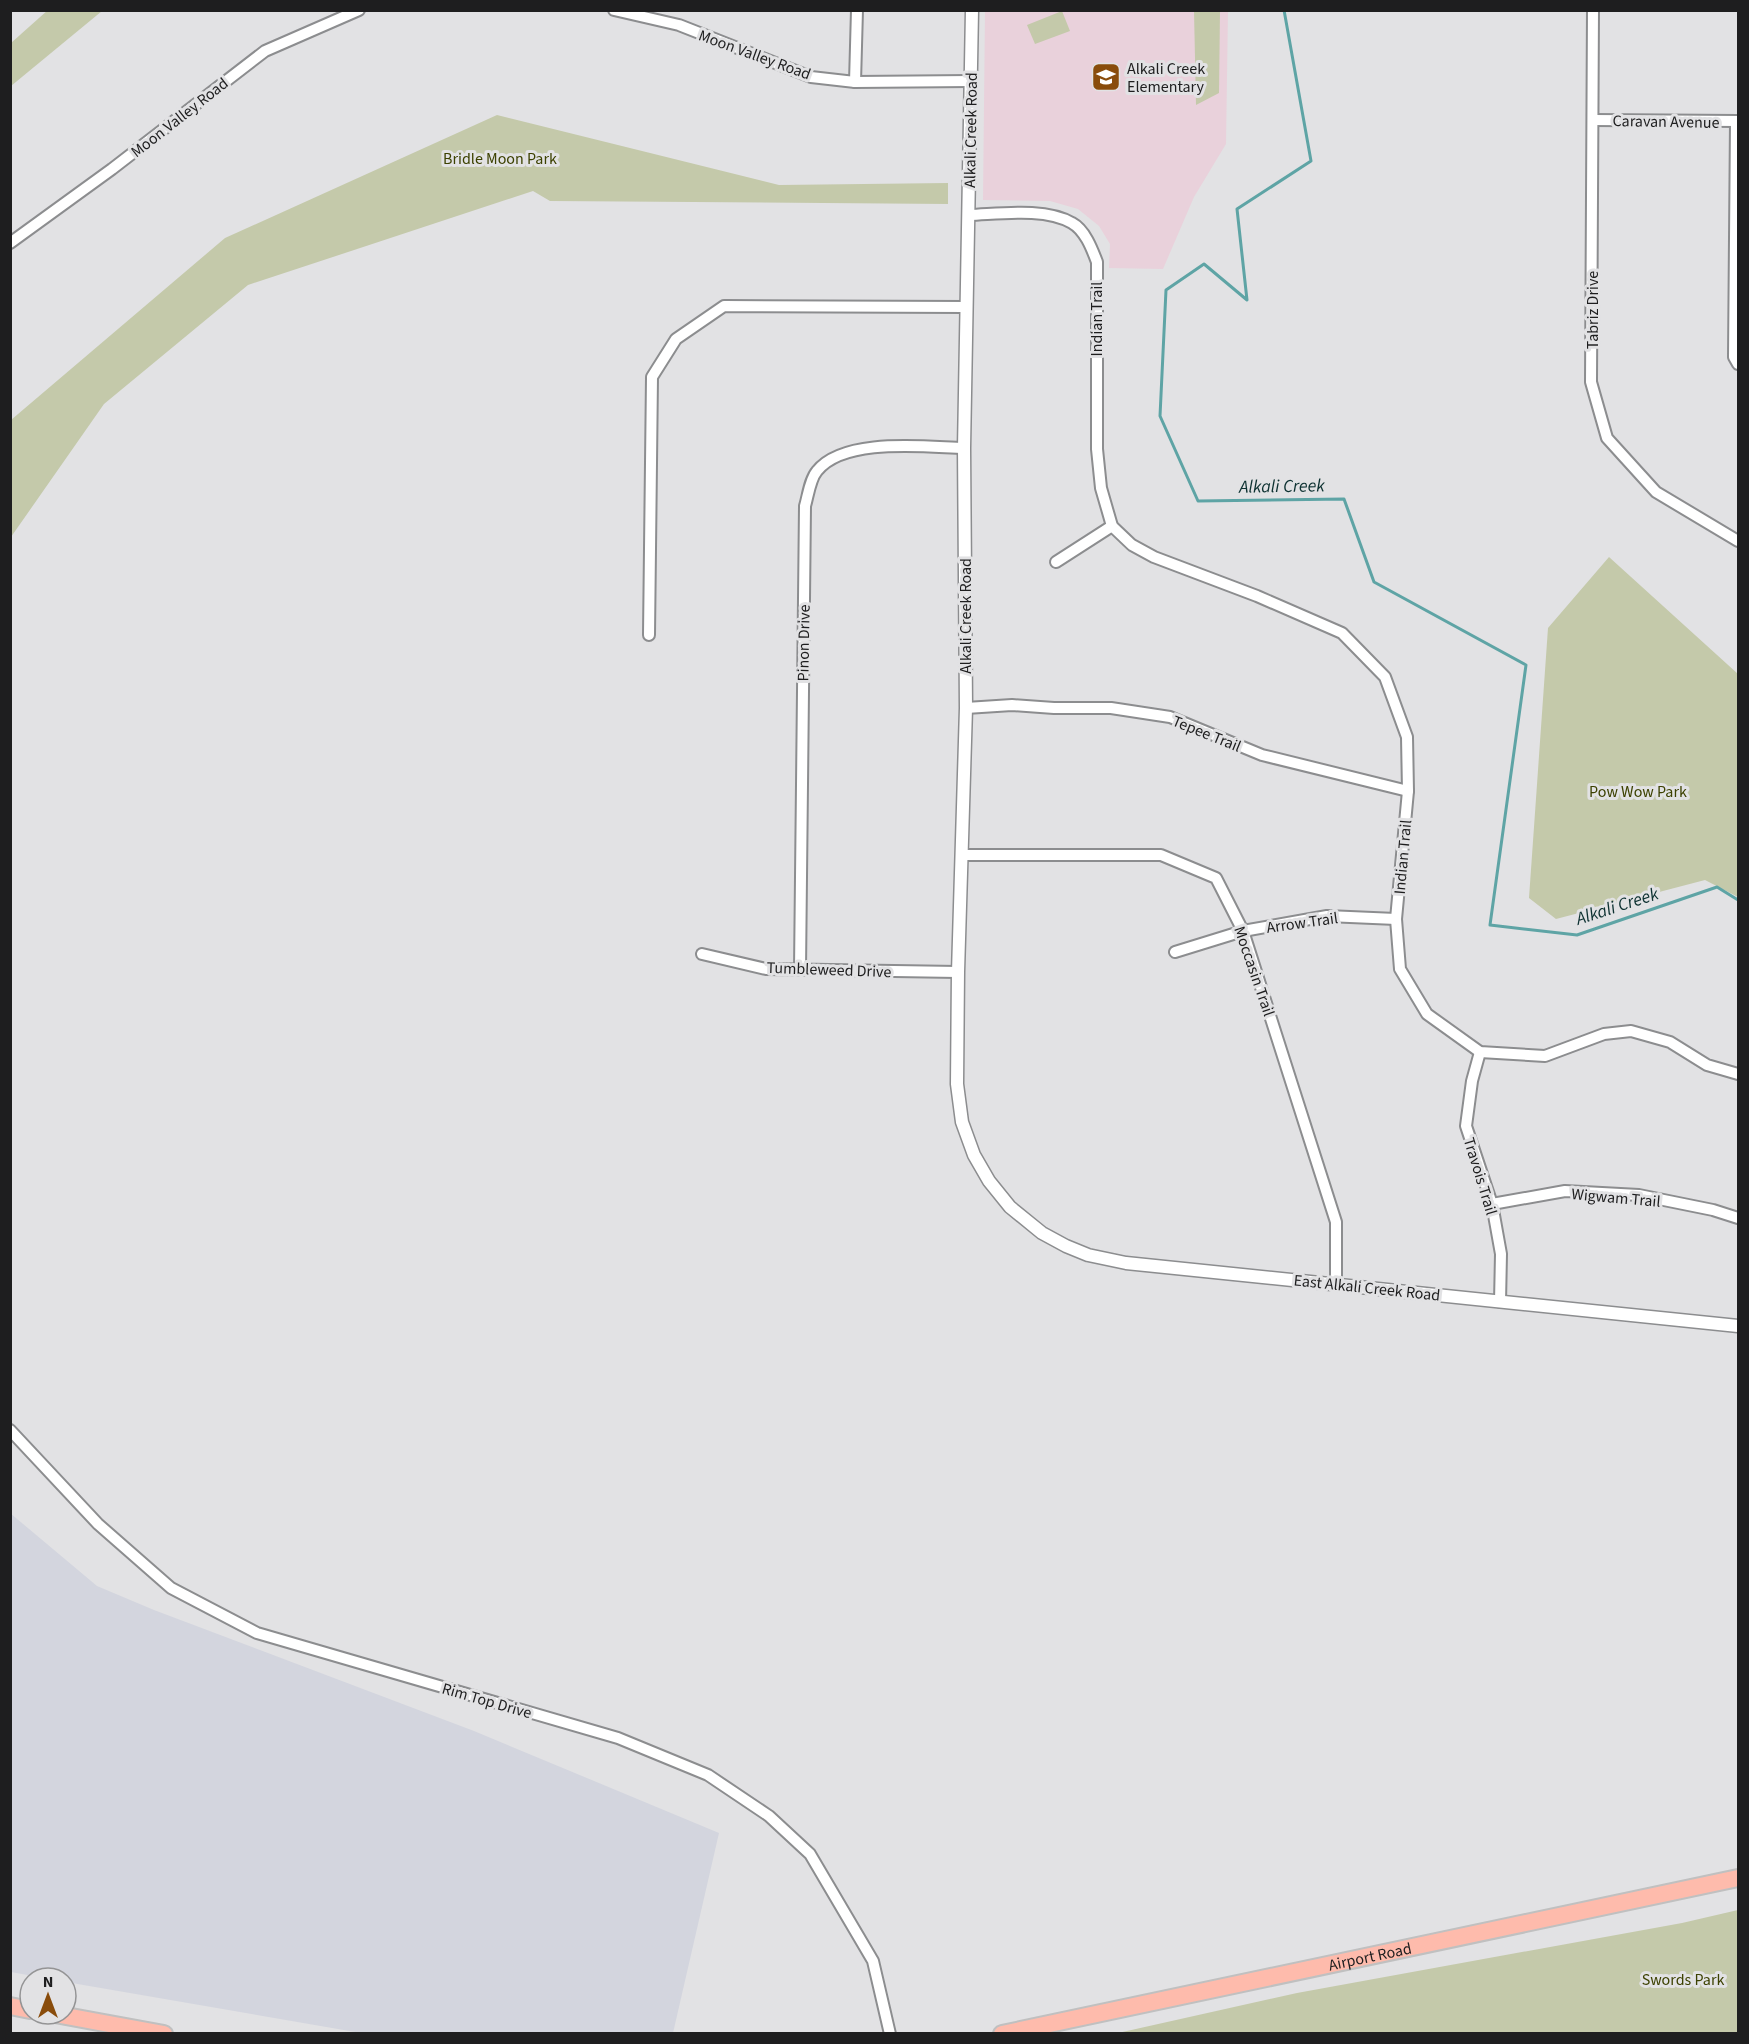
<svg xmlns="http://www.w3.org/2000/svg" width="1749" height="2044" viewBox="0 0 1749 2044" font-family="'Source Sans 3',sans-serif">
<style>
.built{fill:#d3d5de}
.education{fill:#e9d1db}
.green{fill:#c4c9aa}
.lines{fill:none;stroke-linecap:round;stroke-linejoin:round}
.stream{stroke:#5ea4a5;stroke-width:3}
.minor-casing{stroke:#8c8d8f;stroke-width:14}
.tertiary-casing{stroke:#8c8d8f;stroke-width:15}
.trunk-casing{stroke:#c0c0c0;stroke-width:20}
.minor{stroke:#fff;stroke-width:10}
.tertiary{stroke:#fff;stroke-width:12}
.trunk{stroke:#febbac;stroke-width:16}
.labels{text-anchor:middle;stroke-width:6;stroke-linejoin:round;paint-order:stroke}
.street-label{font-size:16px;fill:#1e1e1f;stroke:#e2e2e4}
.poi-label{font-size:16px;fill:#1e1e1f;stroke:#e2e2e4;text-anchor:start}
.park-label{font-size:16px;fill:#3c4101;stroke:#e2e2e4}
.water-label{font-size:18px;font-style:italic;fill:#0d3131;stroke:#e2e2e4}
</style>
<rect width="100%" height="100%" fill="#e2e2e4"/>
<path class="built" d="M10 1513 97 1586 154 1610 474 1731 719 1833 673 2033H361L66 1982V1978H44L11 1972Z"/>
<path class="education" d="M985 11H1228L1226 144 1194 197 1163 269 1109 268 1110 244 1099 226 1078 209 1050 201 983 200Z"/>
<g class="green">
<path d="M48 10 102 11 11 86V43Z"/>
<path d="M1062 11 1070 31 1035 44 1027 25Z"/>
<path d="M1194 11H1220L1219 93 1196 105Z"/>
<path d="M497 115 779 185 948 183V204L550 201 533 191 248 285 104 404 11 537V420L225 238Z"/>
<path d="M1609 557 1738 674V897L1705 880 1556 919 1529 898 1548 628Z"/>
<path d="M1738 1910V2033H1118L1297 1993 1682 1923Z"/>
</g>
<g class="lines">
<path class="stream" d="M1284 10 1311 161 1237 209 1247 300 1204 264 1166 290 1160 416 1198 501 1344 499 1374 582 1526 665 1490 925 1577 935 1717 887 1738 900"/>
<g class="minor-casing">
<g id="minor">
<path d="M614 10 679 25 811 77 855 82 971 81"/>
<path d="M1593 10 1591 382 1607 438 1656 492 1738 541"/>
<path d="M855 82 857 10"/>
<path d="M1593 120 1738 121"/>
<path d="M1736 121 1734 357 1738 364"/>
<path d="M969 215C999 214 1045 207 1072 223 1085 230 1092 249 1097 262V449L1101 488 1112 526 1132 545 1154 557 1257 596 1342 633 1385 677 1407 737 1408 791 1396 919 1400 969 1427 1014 1480 1052 1545 1056 1604 1034 1631 1031 1670 1042 1707 1065 1738 1074"/>
<path d="M10 243 112 169 265 51 359 10"/>
<path d="M1056 562 1112 526"/>
<path d="M649 635 652 377 676 339 724 306 967 307"/>
<path d="M966 708 1012 705 1054 708H1111L1170 717 1262 755 1408 791"/>
<path d="M962 855H1161L1216 878 1243 931 1336 1222V1283"/>
<path d="M1175 952 1243 931 1327 916 1396 919"/>
<path d="M702 954 766 969 958 972"/>
<path d="M800 970 805 506C808 496 810 479 817 471 844 437 925 447 964 448"/>
<path d="M1480 1052 1472 1081 1466 1126 1492 1204 1501 1254 1500 1302"/>
<path d="M1492 1204 1565 1191 1639 1195 1713 1210 1738 1218"/>
<path d="M10 1430 98 1524 171 1588 257 1633 618 1738 708 1775 769 1816 810 1854 873 1961 890 2034"/>
</g>
</g>
<g class="tertiary-casing">
<path id="tertiary" d="M972 10 964 448 966 708 958 972 957 1084 962 1122 974 1155 989 1181 1010 1207 1042 1233 1066 1246 1088 1255 1126 1263 1738 1326"/>
</g>
<g class="trunk-casing">
<g id="trunk">
<path d="M10 2006 30 2010"/>
<path d="M55 2014 164 2034"/>
<path id="s1" d="M1002 2034 1738 1878"/>
</g>
</g>
<use href="#minor" class="minor"/>
<use href="#tertiary" class="tertiary"/>
<use href="#trunk" class="trunk"/>
</g>
<defs>
<g id="school-square" transform="scale(1.5)"><rect x="-9" y="-9" width="18" height="18" rx="4" fill="#894c0b" stroke="#e2e2e4"/><path d="M0-5L7-2L0 1L-7-2ZM-4 1L0 2.5L4 1V4Q0 6-4 4Z" fill="#fff"/></g>
</defs>
<g fill-rule="evenodd">
<use href="#school-square" x="1106" y="77"/>
</g>
<g class="labels">
<g class="street-label">
<text transform="translate(755 54) rotate(20)" y="6">Moon Valley Road</text>
<text transform="translate(179 117) rotate(-38)" y="6">Moon Valley Road</text>
<text transform="translate(1666 121) rotate(1)" y="6">Caravan Avenue</text>
<text transform="translate(970 130) rotate(-89)" y="6">Alkali Creek Road</text>
<text transform="translate(1592 310) rotate(-90)" y="6">Tabriz Drive</text>
<text transform="translate(1096 319) rotate(-90)" y="6">Indian Trail</text>
<text transform="translate(965 616) rotate(-90)" y="6">Alkali Creek Road</text>
<text transform="translate(803 643) rotate(-89)" y="6">Pinon Drive</text>
<text transform="translate(1207 733) rotate(22)" y="6">Tepee Trail</text>
<text transform="translate(1402 857) rotate(-85)" y="6">Indian Trail</text>
<text transform="translate(1302 922) rotate(-8)" y="6">Arrow Trail</text>
<text transform="translate(829 969) rotate(2)" y="6">Tumbleweed Drive</text>
<text transform="translate(1255 971) rotate(71)" y="6">Moccasin Trail</text>
<text transform="translate(1481 1176) rotate(73)" y="6">Travois Trail</text>
<text transform="translate(1616 1197) rotate(5)" y="6">Wigwam Trail</text>
<text transform="translate(1367 1287) rotate(6)" y="6">East Alkali Creek Road</text>
<text transform="translate(487 1700) rotate(16)" y="6">Rim Top Drive</text>
<text dy="6" stroke="none"><textPath href="#s1" startOffset="376">Airport Road</textPath></text>
</g>
<g class="poi-label">
<text x="1127" y="74">Alkali Creek<tspan x="1127" dy="18">Elementary</tspan></text>
</g>
<g class="park-label">
<text x="500" y="164">Bridle Moon Park</text>
<text x="1638" y="797">Pow Wow Park</text>
<text x="1683" y="1985">Swords Park</text>
</g>
<g class="water-label">
<text transform="translate(1282 486) rotate(-1)" y="6">Alkali Creek</text>
<text transform="translate(1617 906) rotate(-18)" y="6">Alkali Creek</text>
</g>
</g>
<rect width="1749" height="2044" fill="none" stroke="#1e1e1f" stroke-width="24"/>
<g transform="translate(48 1996)"><circle r="28" fill="#e2e2e4" stroke="#949495" stroke-width="1.5"/>
<path d="M0-4.5L10 22L0 15L-10 22Z" fill="#894c0b"/>
<text y="-9" font-size="16" font-weight="bold" text-anchor="middle" fill="#1e1e1f">N</text>
</g>
</svg>
